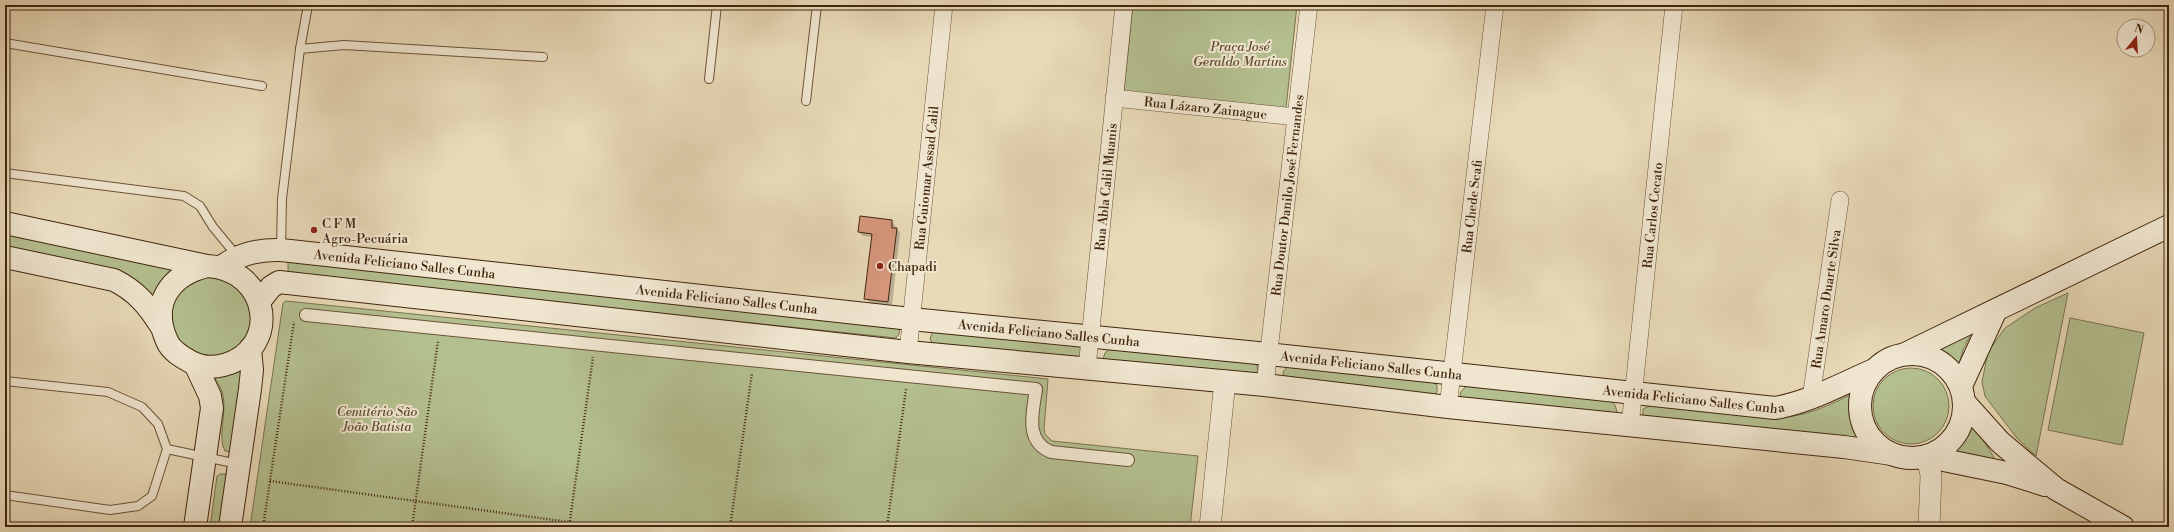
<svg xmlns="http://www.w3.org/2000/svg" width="2174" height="532" viewBox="0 0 2174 532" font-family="'Libre Bodoni',serif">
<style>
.green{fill:#b4bf8f;stroke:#7a724e}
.shadow{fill:#0003}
.building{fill:#d5967b;stroke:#41260e}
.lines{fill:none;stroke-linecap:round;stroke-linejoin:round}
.service-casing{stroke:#6b5338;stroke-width:10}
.pedestrian-casing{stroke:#6b5338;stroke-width:14}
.minor-casing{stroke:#6b5338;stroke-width:18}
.tertiary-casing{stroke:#6b5338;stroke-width:22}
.secondary-casing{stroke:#41260e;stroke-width:24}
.path{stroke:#41260e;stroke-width:2.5;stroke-dasharray:1 2;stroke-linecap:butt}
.service{stroke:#f0e6d0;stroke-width:8}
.pedestrian{stroke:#f0e6d0;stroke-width:12}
.minor{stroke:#f0e6d0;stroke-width:17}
.tertiary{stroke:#f0e6d0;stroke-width:21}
.secondary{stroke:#f0e6d0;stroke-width:22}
.poi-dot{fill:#8f2418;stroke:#f0e6d0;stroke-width:1.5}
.labels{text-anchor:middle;stroke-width:4;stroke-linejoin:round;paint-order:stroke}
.park-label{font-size:13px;font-style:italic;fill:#5e4c2e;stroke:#f0e6d0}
.street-label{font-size:13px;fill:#41260e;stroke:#f0e6d0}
.poi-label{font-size:13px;fill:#41260e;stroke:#f0e6d0;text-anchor:start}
</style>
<rect width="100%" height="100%" fill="#e8d9b7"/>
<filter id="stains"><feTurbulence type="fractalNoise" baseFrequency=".005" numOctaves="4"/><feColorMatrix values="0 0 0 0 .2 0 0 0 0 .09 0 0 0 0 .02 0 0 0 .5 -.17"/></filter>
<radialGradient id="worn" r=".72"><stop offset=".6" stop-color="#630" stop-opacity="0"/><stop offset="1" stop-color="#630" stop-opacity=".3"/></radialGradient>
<g class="green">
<path d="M1133 5H1297L1286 108 1124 91Z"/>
<path d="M5 234 181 268 156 299 139 285 5 251Z"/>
<path d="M288 261 900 327 899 334 896 338 295 275 288 273Z"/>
<path d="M200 275 237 283C241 291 253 308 254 316 257 340 223 367 201 358 191 354 180 342 172 335L171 298Z"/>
<path d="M2068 293 2036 456 2016 437 1985 396 1982 382 1988 352 2005 328 2035 308Z"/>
<path d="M286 301 1048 379 1044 429 1045 434 1052 441 1198 456 1190 527H250L283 303Z"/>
<path d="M2070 318 2144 333 2122 445 2048 430Z"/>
<path d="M934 328 1078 346 1081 349V354L1076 360 933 344 930 339Z"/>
<path d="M1974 328 1963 350 1958 367 1927 347Z"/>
<path d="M1110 349 1252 363 1257 365 1258 373 1255 378 1106 363 1103 359 1105 353Z"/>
<path d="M1288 366 1431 381 1437 385V392L1432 397 1284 379 1283 372Z"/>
<path d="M248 367 233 452 225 451C217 438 227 412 223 396 222 388 215 380 212 373Z"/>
<circle cx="1911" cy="406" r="38"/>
<path d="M1466 386 1611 401 1615 405 1617 412 1614 417 1462 399 1460 393Z"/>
<path d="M1852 394 1854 424 1861 438 1855 440 1647 423 1643 416V409L1651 405 1779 418C1806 416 1828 406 1852 394Z"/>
<path d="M1972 422C1978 434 1994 454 1997 465L1953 456Z"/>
<path d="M220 474H228L226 527H210L217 476Z"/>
</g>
<path class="shadow" d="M892 221 900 233 892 305 870 303 865 298 872 237 863 236 859 232Z"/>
<path class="building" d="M860 216 892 220V228H897L888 302 864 299 872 234 858 232Z"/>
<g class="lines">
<g class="service-casing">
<g id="service">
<path d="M5 43 262 86"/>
<path d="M300 49 308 5"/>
<path d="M709 79 717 5"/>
<path d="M806 101 817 5"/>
<path d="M5 173 184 196 200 206 213 227 237 256"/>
<path d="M281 249 282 199 300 49 344 45 543 57"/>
<path d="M5 381 108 392 142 407 158 424 167 449 152 496 138 506 110 510 5 495"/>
<path d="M167 449 238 464"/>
</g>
</g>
<g class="pedestrian-casing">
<path id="pedestrian" d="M306 315 1036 389C1033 412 1024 441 1051 452L1128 460"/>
</g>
<g class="minor-casing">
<g id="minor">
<path id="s1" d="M1114 98 1296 117"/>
<path id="s2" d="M908 352 944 5"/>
<path id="s3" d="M1087 368 1124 5"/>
<path id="s4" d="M1265 385 1309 5"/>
<path id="s5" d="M1811 398 1840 200"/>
<path id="s6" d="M1448 407 1495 5"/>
<path id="s7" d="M1630 426 1674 5"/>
</g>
</g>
<g class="tertiary-casing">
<g id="tertiary">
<path d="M1927 457 1931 475 1929 527"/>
<path d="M1210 527 1225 381"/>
</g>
</g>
<g class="secondary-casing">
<g id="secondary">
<path d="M5 223 207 266C270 269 282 349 224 365 213 368 201 367 191 362 182 357 171 351 167 341 150 303 170 275 207 266"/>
<path d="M5 257 114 280C136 291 148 305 161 326"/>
<path id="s8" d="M221 267C239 254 258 249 281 250L911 319 1268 354 1775 408C1810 402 1841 384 1874 370"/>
<path d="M259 302 271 287 279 282 908 352 1265 385 1448 407 1844 447 1892 454"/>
<circle cx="1912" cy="406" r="52"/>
<path d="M1905 354 2169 226"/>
<path d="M1961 386 1996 310"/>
<path d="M1965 403 2000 442 2056 489 2123 527"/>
<path d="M1929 457 2007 473 2045 485"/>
<path d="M195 527 212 408 210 396 195 364"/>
<path d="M230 527 250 389 252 370 250 349"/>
</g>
</g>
<g class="path">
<path d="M270 481 605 527"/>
<path d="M263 527 294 322"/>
<path d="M412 527 438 341"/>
<path d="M569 527 593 357"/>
<path d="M730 527 752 373"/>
<path d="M887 527 906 389"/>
</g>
<use href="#service" class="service"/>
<use href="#pedestrian" class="pedestrian"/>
<use href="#minor" class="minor"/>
<use href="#tertiary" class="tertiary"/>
<use href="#secondary" class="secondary"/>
</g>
<g class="poi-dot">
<circle cx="314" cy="230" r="4"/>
<circle cx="880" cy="266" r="4"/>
</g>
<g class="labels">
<g class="park-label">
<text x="1240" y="51">Praça José<tspan x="1240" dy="15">Geraldo Martins</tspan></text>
<text x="377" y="416">Cemitério São<tspan x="377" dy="15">João Batista</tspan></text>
</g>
<g class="street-label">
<text dy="5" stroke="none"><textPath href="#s1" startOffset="92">Rua Lázaro Zainague</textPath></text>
<text dy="5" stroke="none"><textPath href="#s2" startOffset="175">Rua Guiomar Assad Calil</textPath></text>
<text dy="5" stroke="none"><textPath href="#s3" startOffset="182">Rua Abla Calil Muanis</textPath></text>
<text dy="5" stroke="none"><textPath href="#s4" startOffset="191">Rua Doutor Danilo José Fernandes</textPath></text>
<text dy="5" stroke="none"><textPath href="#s6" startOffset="202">Rua Chede Scafi</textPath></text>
<text dy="5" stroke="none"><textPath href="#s7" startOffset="212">Rua Carlos Cecato</textPath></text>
<text dy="5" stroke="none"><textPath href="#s8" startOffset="188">Avenida Feliciano Salles Cunha</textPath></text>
<text dy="5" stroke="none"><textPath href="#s8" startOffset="512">Avenida Feliciano Salles Cunha</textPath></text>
<text dy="5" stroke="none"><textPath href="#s5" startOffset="100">Rua Amaro Duarte Silva</textPath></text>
<text dy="5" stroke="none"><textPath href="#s8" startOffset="836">Avenida Feliciano Salles Cunha</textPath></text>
<text dy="5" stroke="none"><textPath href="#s8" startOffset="1160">Avenida Feliciano Salles Cunha</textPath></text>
<text dy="5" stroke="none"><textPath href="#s8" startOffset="1484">Avenida Feliciano Salles Cunha</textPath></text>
</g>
<g class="poi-label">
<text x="322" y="228">C F M<tspan x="322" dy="15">Agro-Pecuária</tspan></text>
<text x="888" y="271">Chapadi</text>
</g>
</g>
<rect width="2174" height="532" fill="none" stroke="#e8d9b7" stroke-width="20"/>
<rect x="6" y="6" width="2162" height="520" fill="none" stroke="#41260e" stroke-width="2"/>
<rect x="10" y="10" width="2154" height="512" fill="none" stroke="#41260e"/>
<g transform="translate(2136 38) rotate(18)"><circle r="19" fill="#f0e6d0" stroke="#aa9982"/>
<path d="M0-3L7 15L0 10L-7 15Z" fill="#8f2418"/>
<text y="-6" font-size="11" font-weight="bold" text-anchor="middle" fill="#41260e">N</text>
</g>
<rect width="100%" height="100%" filter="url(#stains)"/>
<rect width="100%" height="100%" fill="url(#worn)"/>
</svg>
